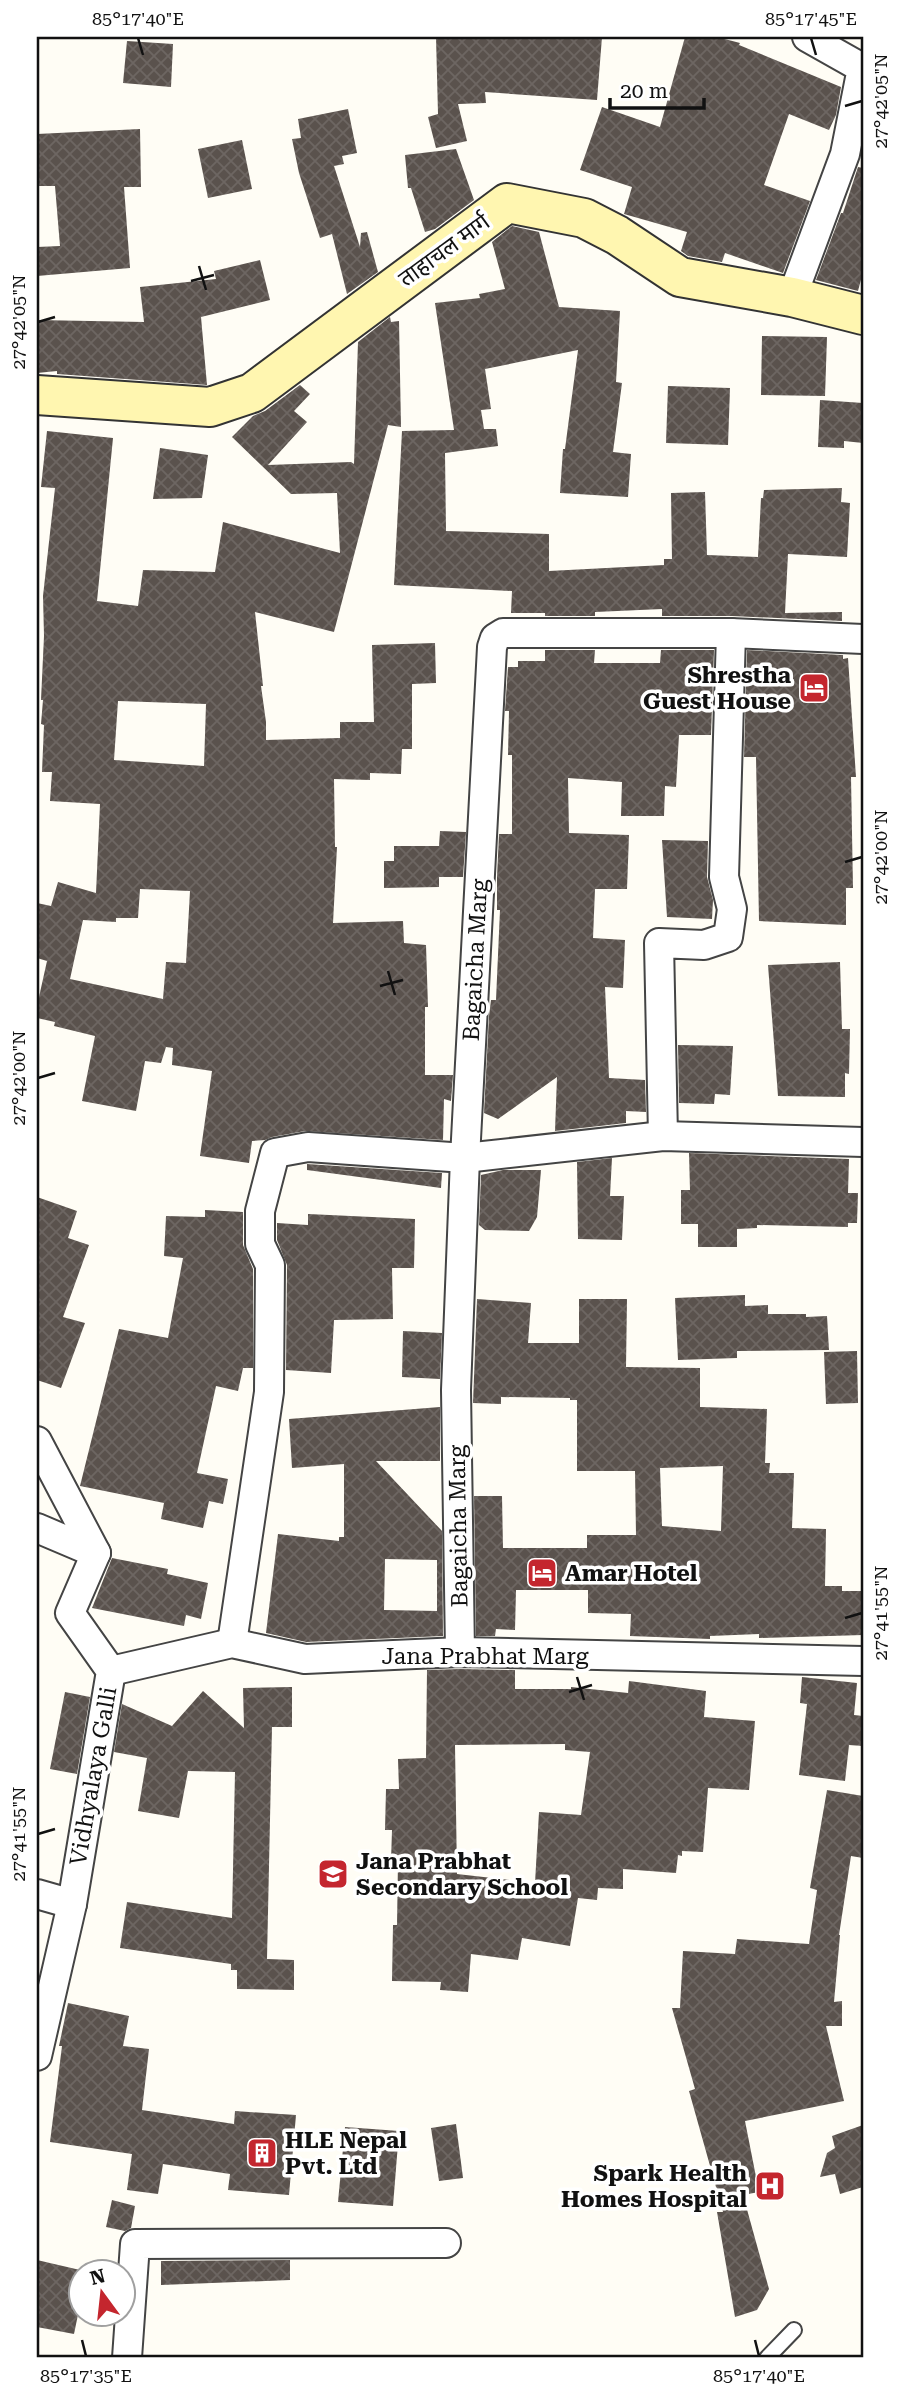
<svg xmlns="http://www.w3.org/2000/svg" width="900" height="2395" viewBox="0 0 900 2395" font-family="'Roboto Serif','Noto Sans Devanagari',serif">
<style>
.building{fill:url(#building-cross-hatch);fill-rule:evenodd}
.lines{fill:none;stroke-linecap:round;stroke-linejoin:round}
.lane-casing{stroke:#444;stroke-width:18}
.street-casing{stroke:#444;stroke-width:32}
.secondary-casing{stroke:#333;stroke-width:42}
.lane{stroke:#fff;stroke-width:14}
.street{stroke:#fff;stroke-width:28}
.secondary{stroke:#fff6b0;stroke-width:38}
.ticks{fill:none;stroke:#111;stroke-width:2.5}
.labels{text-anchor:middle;stroke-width:7;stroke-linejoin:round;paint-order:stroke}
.street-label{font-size:23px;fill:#111;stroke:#fff}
.poi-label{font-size:23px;font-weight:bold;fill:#111;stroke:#fff;text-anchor:start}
.neatline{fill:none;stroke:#111;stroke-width:2.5}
.ticks-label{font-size:18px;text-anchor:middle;fill:#111}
</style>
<defs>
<pattern id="building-cross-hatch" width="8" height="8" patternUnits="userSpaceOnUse" patternTransform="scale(1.75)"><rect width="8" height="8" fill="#5a524d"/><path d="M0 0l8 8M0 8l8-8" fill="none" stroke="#6d6662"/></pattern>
</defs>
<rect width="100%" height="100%" fill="#fffdf5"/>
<g class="building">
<path d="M436 37H602L597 100 485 92 486 103 458 104 467 141 436 148 428 117 438 114Z"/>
<path d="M685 37H717L740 43 739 45 841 87 836 115 829 130 789 114 764 185 810 201 783 273 725 253 722 262 688 256 681 251 687 232 624 214 632 187 580 170 602 107 660 127Z"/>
<path d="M127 41 173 44 171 87 123 83Z"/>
<path d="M348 109 357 153 342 156 344 164 334 166 360 247 361 233 367 232 378 272 347 294 332 234 320 238 299 173 292 139 301 138 298 119Z"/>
<path d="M140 129 141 187H124L130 268 37 276V247L60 246 55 186H37V134Z"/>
<path d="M242 140 252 189 208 198 198 149Z"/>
<path d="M456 149 474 200 435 229 425 232 411 188H408L405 155Z"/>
<path d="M858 167 863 168V272L858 291 816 280 841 213H843Z"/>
<path d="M512 226 539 232 559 307 620 311 616 382 622 383 613 452 631 454 628 497 560 493 563 449H565L578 350 485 369 491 409 481 410 484 429H496L498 446 445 453 446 531 549 534V571L664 565V559H672L671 493 705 492 707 555 758 557 761 498H763L764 490 842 488 841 502 850 503 847 557 788 554 785 613 842 612V621L732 616H662V609L595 612V616H545V613H511L512 591 394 585 402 431 454 430 435 303 480 298 479 294 505 289 492 242Z"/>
<path d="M260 260 270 300 201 317 207 385 57 374V371L37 373V320L144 322 140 287 216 279 214 271Z"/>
<path d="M390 317 391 322 399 321 401 427 388 425 334 632 255 612 263 686H261L266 722V740L340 738V722H374L372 645 435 643 436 683 412 684V749H402L401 774 370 773V780L334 779 335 847H337L333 923 403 921 404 943 426 945 428 1007H425V1075H453L451 1101 444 1099 443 1140 305 1131 272 1137 265 1140 252 1141 249 1163 200 1156 212 1071 172 1065 173 1048 166 1047 161 1063 145 1061 136 1111 82 1101 95 1036 54 1026 55 1022 37 1018V1006L47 961 37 958V903L51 906 58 882 96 893 100 804 50 801 52 772H42L44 725 41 724 43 700H41L44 636 43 596 55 488 41 487 47 431 113 438 97 601 138 606 143 570 215 572 223 522 340 553 337 493 291 494 232 437 253 416 265 411 300 385 310 394 294 411 307 422 268 465 351 462 354 464 358 342ZM118 701 206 704 204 766 114 760ZM140 889 190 891 186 963 166 962 163 999 70 979 83 920 116 922V918H138Z"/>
<path d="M762 336 827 337 825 396 761 395Z"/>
<path d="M668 386 730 388 728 445 666 443Z"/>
<path d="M820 400 863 403V443L844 441V448L818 447Z"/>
<path d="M160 448 208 455 202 498 153 499Z"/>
<path d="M545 650H595L594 663H660L661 650H714L711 735H679L676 787 665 786 664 816H621L622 782 568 778 569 833 629 835 627 889H595L593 938 625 940 623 988 605 987 609 1078 645 1080 646 1112 626 1111V1123L555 1131 557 1077 498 1119 484 1113 489 1016 491 1000H496L500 910H497V877L499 834H512V755H508L509 711H505L508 667H518V661H545Z"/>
<path d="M747 650 843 655V659L848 658 856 777H851L853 888H846V925L759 921 756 757H744Z"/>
<path d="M440 831 466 832 463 877H439V887L384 888V861H394V846H439Z"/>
<path d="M662 840 708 841 707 877 713 900 712 919 667 917Z"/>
<path d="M840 962 842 1029H850L849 1074 845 1073V1097L778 1096 768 965Z"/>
<path d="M678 1045 733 1046 730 1095 715 1094 714 1104 679 1103Z"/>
<path d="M689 1153 849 1159 848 1193H858L857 1223H848V1227L757 1225V1228L737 1229V1247H698V1224H681V1190H690Z"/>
<path d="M612 1158 610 1196H624L622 1240 578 1239 577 1162Z"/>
<path d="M307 1164 442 1173 441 1188 307 1170Z"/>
<path d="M503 1170H541L537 1217 529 1231 485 1230 479 1225 481 1175Z"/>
<path d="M37 1197 77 1211 68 1238 89 1245 63 1317 85 1323 61 1388 37 1380Z"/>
<path d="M205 1210 243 1212V1245L253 1269V1368H243L238 1391 216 1386 197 1473 228 1479 223 1504 209 1501 203 1528 161 1519 164 1503 80 1486 119 1329 168 1338 183 1258 164 1256 166 1216 205 1217Z"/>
<path d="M308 1214 415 1219 414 1268H392L393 1319 334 1320 331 1373 286 1370 287 1265 277 1240V1223L308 1225Z"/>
<path d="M745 1295V1306L768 1305V1314H806V1317L827 1316 829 1350 737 1351V1358L678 1360 675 1298Z"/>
<path d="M477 1299 531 1303 528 1343H579V1299H627L626 1367 700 1368V1407L767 1409 765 1463H770L769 1473H794L792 1528 826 1529 825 1586H842V1591H863V1635L759 1638V1634L710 1636V1639L630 1636 631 1614 588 1613V1590H516L515 1630 496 1629 495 1636H476L474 1496H502L503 1548H587V1535H636L635 1471H577V1400H570V1398L501 1397V1404L473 1403ZM723 1466 721 1531 662 1526 660 1468Z"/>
<path d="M403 1331 442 1333 440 1379 402 1377Z"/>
<path d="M857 1351 858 1403 826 1404 824 1352Z"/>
<path d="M440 1407V1461H376L442 1531 443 1636 306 1642 266 1633 278 1534 339 1541V1537H344V1464L292 1468 289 1419ZM385 1559 437 1560V1611L384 1610Z"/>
<path d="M112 1558 168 1569 167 1574 208 1583 201 1619 186 1615 184 1626 92 1608Z"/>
<path d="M460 1669 515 1670V1689H571V1687L628 1693 629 1681 706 1691 704 1717 755 1721 749 1790 708 1788 703 1852 682 1851V1856L678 1855 676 1873 623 1869V1889L598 1888 597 1900 578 1898 570 1946 522 1938 518 1960 471 1954 468 1992 440 1990 441 1982 392 1981 393 1925H397L398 1861H391L392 1830H385L386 1789H399L398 1759 426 1758 427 1670ZM565 1744V1750L590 1752 581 1815 539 1812 535 1883 457 1874 455 1745Z"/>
<path d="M802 1677 857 1683 854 1715 863 1716V1746L849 1745 845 1781 799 1775 807 1704 800 1703Z"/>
<path d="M292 1687V1727H272L267 1959 294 1960V1990L237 1989V1970H231V1964L120 1948 127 1902 232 1918 235 1772 188 1771 179 1818 138 1811 147 1758 114 1752 122 1704 172 1726 203 1691 244 1728 243 1688Z"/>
<path d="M65 1692 90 1697 77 1774 50 1769Z"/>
<path d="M827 1790 863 1796V1858L851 1856 839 1935H840L834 2002 842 2001V2026H826L844 2101 745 2121 759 2192 743 2195 769 2289 757 2310 735 2317 717 2212H723L689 2091 695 2089 672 2008H680L683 1951 735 1954 737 1939 809 1944 817 1890 810 1888Z"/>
<path d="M68 2003 129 2016 123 2046 149 2049 142 2110 234 2124 235 2111 296 2115 289 2195 228 2190 230 2174 163 2164 158 2194 127 2190 132 2154 50 2142 62 2046H59Z"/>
<path d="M456 2124 463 2178 439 2181 431 2128Z"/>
<path d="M863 2125V2187L840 2194 835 2174 820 2177 827 2153 835 2148 832 2136Z"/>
<path d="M345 2127 399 2131 393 2206 338 2202Z"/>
<path d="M112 2200 135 2206 131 2228 125 2231 106 2227Z"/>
<path d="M37 2260 80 2270V2305L74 2334 37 2327Z"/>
<path d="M290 2260V2280L161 2285V2261Z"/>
</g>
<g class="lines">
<g class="lane-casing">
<path id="lane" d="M767 2358 794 2330"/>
</g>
<g class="street-casing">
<g id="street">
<path d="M792 297 845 154 862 68 807 37"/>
<path d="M663 1136 659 943 704 945 728 937 732 909 724 877 731 633"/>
<path d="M37 1441 96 1553 70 1613 111 1671 72 1904 37 2056"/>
<path d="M37 1528 96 1553"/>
<path d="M232 1643 269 1392 270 1265 260 1244V1211L275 1153 308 1147 465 1158 663 1136 863 1142"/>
<path d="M460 1652 456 1390 465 1158 492 647 495 638 503 633H731L863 639"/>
<path d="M111 1671 232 1643 305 1659 460 1652 863 1661"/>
<path d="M37 1894 72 1904"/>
<path d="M127 2358 135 2244 446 2243"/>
</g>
</g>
<g class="secondary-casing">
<path id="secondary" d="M37 395 210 407 252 393 507 203 584 218 617 235 680 277 792 297 863 315"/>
</g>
<use href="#lane" class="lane"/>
<use href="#street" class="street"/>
<use href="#secondary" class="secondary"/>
</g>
<path class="ticks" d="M138 38 143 55M811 38 816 55M845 106 862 101M199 266 206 290M191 281 214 275M38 322 55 317M845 862 862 857M388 971 395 995M380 986 403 980M38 1078 55 1073M845 1618 862 1613M577 1677 584 1700M569 1692 592 1685M38 1834 55 1829M82 2340 86 2356M755 2340 759 2356"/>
<defs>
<g id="hotel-square" transform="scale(1.575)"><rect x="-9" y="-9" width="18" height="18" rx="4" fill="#c4262e" stroke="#fff"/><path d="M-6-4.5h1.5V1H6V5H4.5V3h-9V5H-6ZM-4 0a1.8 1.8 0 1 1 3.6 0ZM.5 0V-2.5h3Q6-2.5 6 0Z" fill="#fff"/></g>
<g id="school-square" transform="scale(1.575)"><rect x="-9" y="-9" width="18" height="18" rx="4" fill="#c4262e" stroke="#fff"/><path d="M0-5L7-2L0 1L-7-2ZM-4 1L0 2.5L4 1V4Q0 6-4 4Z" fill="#fff"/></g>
<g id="building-square" transform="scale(1.575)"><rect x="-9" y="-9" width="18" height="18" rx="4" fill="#c4262e" stroke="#fff"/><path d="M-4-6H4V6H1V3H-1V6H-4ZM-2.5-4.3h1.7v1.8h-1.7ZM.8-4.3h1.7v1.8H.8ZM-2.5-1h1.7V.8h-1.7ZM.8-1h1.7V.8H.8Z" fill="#fff"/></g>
<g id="hospital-square" transform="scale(1.575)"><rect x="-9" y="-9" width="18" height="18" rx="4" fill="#c4262e" stroke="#fff"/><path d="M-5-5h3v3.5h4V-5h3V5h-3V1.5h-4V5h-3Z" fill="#fff"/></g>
</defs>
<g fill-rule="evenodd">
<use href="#hotel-square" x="814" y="688"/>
<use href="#hotel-square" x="542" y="1573"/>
<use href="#school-square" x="333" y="1874"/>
<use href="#building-square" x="262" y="2153"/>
<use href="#hospital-square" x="770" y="2186"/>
</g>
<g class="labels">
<g class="street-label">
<text transform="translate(444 250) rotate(-36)" y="8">ताहाचल मार्ग</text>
<text transform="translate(475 960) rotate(-87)" y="8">Bagaicha Marg</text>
<text transform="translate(458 1526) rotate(-91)" y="8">Bagaicha Marg</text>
<text x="485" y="1664">Jana Prabhat Marg</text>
<text transform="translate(93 1776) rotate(-80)" y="8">Vidhyalaya Galli</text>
</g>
<g class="poi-label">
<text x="791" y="683" text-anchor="end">Shrestha<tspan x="791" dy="26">Guest House</tspan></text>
<text x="565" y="1581">Amar Hotel</text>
<text x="356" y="1869">Jana Prabhat<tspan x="356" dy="26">Secondary School</tspan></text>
<text x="285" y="2148">HLE Nepal<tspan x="285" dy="26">Pvt. Ltd</tspan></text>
<text x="747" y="2181" text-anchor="end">Spark Health<tspan x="747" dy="26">Homes Hospital</tspan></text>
</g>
</g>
<rect width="900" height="2395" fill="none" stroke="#ffffff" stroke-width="77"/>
<g transform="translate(102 2293) rotate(345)"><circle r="33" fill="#ffffff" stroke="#a0a0a0" stroke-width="2"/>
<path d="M0-5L12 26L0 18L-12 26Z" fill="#c4262e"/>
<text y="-10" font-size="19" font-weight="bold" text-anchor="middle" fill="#111111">N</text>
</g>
<path d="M610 98v10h94v-10" fill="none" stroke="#111111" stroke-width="3.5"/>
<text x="620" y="98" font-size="21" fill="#111111" stroke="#ffffff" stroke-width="5" paint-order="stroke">20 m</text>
<rect x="38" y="38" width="824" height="2318" class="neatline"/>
<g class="ticks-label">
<text x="138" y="25">85°17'40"E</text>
<text x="811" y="25">85°17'45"E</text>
<text transform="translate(881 101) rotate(-90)" y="6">27°42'05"N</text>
<text transform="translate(19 322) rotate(-90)" y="6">27°42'05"N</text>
<text transform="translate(881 857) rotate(-90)" y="6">27°42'00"N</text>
<text transform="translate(19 1078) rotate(-90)" y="6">27°42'00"N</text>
<text transform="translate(881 1613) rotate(-90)" y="6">27°41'55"N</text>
<text transform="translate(19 1834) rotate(-90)" y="6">27°41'55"N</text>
<text x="86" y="2382">85°17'35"E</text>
<text x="759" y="2382">85°17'40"E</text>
</g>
</svg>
